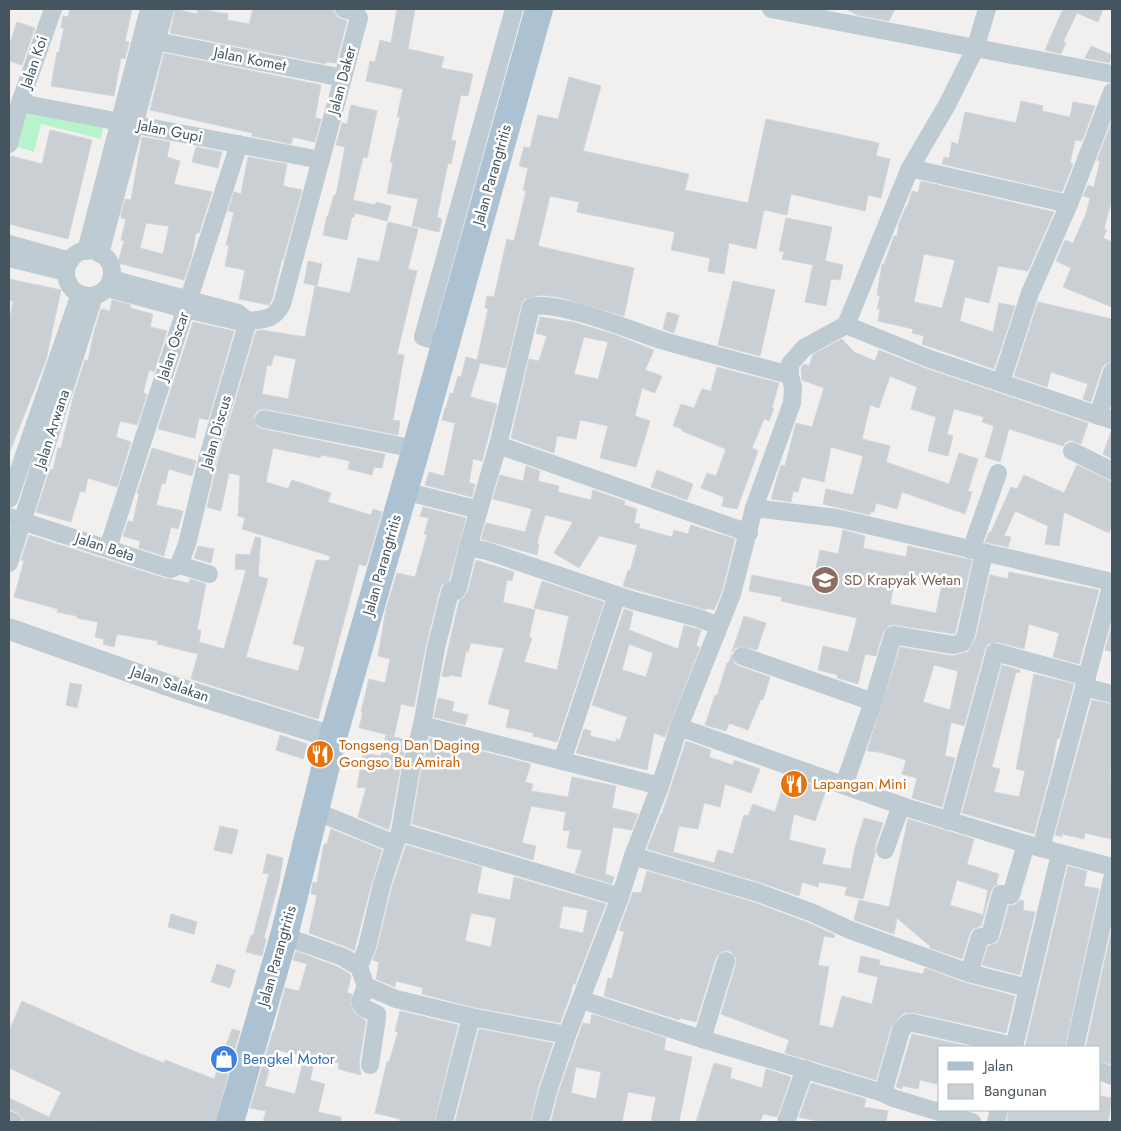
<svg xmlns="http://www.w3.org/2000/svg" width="1121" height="1131" viewBox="0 0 1121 1131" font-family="Jost,sans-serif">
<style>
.green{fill:#b8f4cb}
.building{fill:#cacfd4;stroke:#d2d6db;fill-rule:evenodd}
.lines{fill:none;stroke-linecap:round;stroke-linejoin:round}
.minor{stroke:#becbd3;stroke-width:18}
.tertiary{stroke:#becbd3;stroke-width:22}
.primary{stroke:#acc1d1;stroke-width:28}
.labels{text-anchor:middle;stroke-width:5;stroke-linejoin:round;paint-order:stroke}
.street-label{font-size:15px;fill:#45555f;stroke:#fff}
.education-label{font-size:15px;fill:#785e54;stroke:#fff;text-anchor:start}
.food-label{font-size:15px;fill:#c56008;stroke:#fff;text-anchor:start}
.shop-label{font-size:15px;fill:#366cbe;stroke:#fff;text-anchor:start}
</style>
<rect width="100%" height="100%" fill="#f2efef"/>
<path class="green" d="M23 108 103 127 101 139 41 124 34 152 12 145Z"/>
<g class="building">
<path d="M70 9H132L125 41 129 42 125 59 121 58 114 96 51 86 57 52H59L64 28H61L63 16 68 17Z"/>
<path d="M175 9 197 14 198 9 228 14 227 20 249 24 253 9H323L334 11 337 17 347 21 336 63 326 62V64L170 33Z"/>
<path d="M397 9H415L408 49 444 57 441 68 473 74 468 96 461 95 451 140 456 141 451 164 448 163 437 217 442 219 439 232 412 226 418 199 387 193 393 163 390 162 400 117H397L403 89 366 81 370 61 375 62 380 40 391 43Z"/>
<path d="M846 9H895L889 21 857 15Z"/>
<path d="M1063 9H1103L1098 22 1077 13 1063 42 1066 43 1061 54 1045 50Z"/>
<path d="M17 22 35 28 22 65 9 61V46Z"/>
<path d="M1091 46 1112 55 1109 63 1085 58Z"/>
<path d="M164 53 321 85 315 118 321 119 315 142 293 137 291 144 252 136V133L150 110Z"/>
<path d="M569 77 601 86 583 151 689 174 685 190 748 203 766 119 879 143 876 156 890 159 881 198 868 195 865 211 791 194 787 215 764 210 756 249 729 243 724 274 708 271 710 258 671 250 675 232 577 212 579 202 550 196 538 246 634 268 624 316 559 297 541 295 524 299 521 305 506 368 480 363 470 397 497 404 482 461 473 459 469 483 475 484 472 497 425 485 429 472 444 476 455 423 442 420 445 408H446L450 393 453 394 458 376 461 377 466 357 477 360 488 309 485 308 487 296 494 297 507 239 514 241 526 191 523 190 528 168 519 166 524 147 530 148 538 115 558 119Z"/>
<path d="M1021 101 1043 106 1042 111 1070 117 1073 102 1095 106 1082 141 1075 140 1070 163 1073 164 1062 192 942 164 944 157 949 158 952 142 958 144 965 112 1016 123Z"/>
<path d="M351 105 377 111 367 158 363 157 353 200 375 205 376 202 391 206 387 221 355 213 354 217H352L347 240 323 235 327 216H328L334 195H336L345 147 336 145 342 123 347 124Z"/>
<path d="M1112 121V199L1104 229 1107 230 1103 238 1112 242V307L1063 287 1071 268 1056 261 1065 240 1073 243 1086 214 1090 198 1083 196 1088 185 1094 187 1100 161 1097 160Z"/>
<path d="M50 130 92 140 68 239 9 224V165L11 156 42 164Z"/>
<path d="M142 137 170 142 167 157 180 161 174 184 212 192 199 233H196L192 255 184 280 118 263 124 241 121 240 126 219 121 218V215L125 199 131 200ZM146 223 169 226 163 254 140 248Z"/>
<path d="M196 147 222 152 218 168 192 162Z"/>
<path d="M248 157 287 164 283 186 302 190 283 260 282 259 272 300 269 305 239 299 245 270 225 266 229 246 226 245 234 212 228 211 234 192 241 194Z"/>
<path d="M921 181 1054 212 1028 271 998 266 989 303 965 297 960 321 993 332 999 303 1015 306 994 369 922 344 924 336 912 333 913 329 878 321 880 309H877L880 296 877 295 882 264H884L894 236H897L899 223 906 207H907L912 191 918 193ZM924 254 955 260 942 308 914 302Z"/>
<path d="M786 218 832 227 825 261 843 265 840 280 831 279 826 306 805 302 813 265 782 259 784 252 779 251Z"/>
<path d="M388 222 418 229 408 269 417 271 397 354 404 355 393 420 400 421 398 435 266 409H261L256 412 254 417 257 427 262 429 385 454 382 468 374 467 372 475 348 469 350 461 321 455 320 458 273 448 266 482 288 489 292 480 331 493 328 502 371 515 373 509 382 512 366 566 359 564 318 719 191 679 198 654 157 644 158 641 117 634 114 647 103 644 104 639 95 637 98 622 77 618V616L57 612 58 609 14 597 24 561 21 560 29 535 164 578 189 583 190 579 206 584 197 630H201L199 642 224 649 246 570 235 569 236 554 250 555 255 537 261 538 258 576 268 579 246 657 298 671 305 647 293 644 316 560 329 561 330 556 242 529 245 518 238 516 240 475 229 473 221 511 207 507 219 456 256 331 262 330 305 337 315 286 350 293 358 258 379 262ZM274 355 296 359 288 399 262 394 267 365 271 366Z"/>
<path d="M308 261 322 264 317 286 304 283Z"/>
<path d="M9 279 61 290 46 360 10 451 9 324 13 301 9 300Z"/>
<path d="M733 281 775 290 760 356 718 345Z"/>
<path d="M112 300 131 305 130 308 153 314 150 327 167 331 154 372 149 370 143 393 147 394 137 425 120 421 116 437 131 442 117 487 88 478 85 492 80 491 71 522 36 512 50 469 53 470 58 448H61L74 394 85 360 88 361 94 332 101 309 110 311Z"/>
<path d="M1038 302 1112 319V362L1105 364 1102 368 1091 402 1083 399 1088 384 1051 372 1047 387 1014 376Z"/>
<path d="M667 312 679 315 674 333 663 329Z"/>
<path d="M540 317 573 322 613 334 654 350 645 370 662 376 655 393 642 388 635 416 650 421 636 467 600 458 608 426 580 420 576 439 557 436 554 453 511 438 529 359 539 361 547 336 536 333ZM584 337 608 342 598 379 574 374Z"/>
<path d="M193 322 234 331 208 420 199 418 195 438 158 429Z"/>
<path d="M842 339 854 352 875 361 879 350 927 369 1088 423 1081 444 1071 440 1066 442 1063 446 1009 429 1000 462 985 457 994 426 982 422 984 417 954 409 947 434 953 436 948 456 928 451 936 417 911 409 917 387 890 376 879 408 870 405 862 439 890 446 886 462 949 484 959 453 978 459 968 491 972 492 965 514 902 492 897 509 876 503 874 512H870V515L823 504 826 489 853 495 863 456 831 447 824 482 802 477 798 492 793 491 791 502 771 499 781 465 785 466 796 423 812 427 824 388 802 380 801 368 804 364 809 366 812 357 814 354Z"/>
<path d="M717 367 779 383 772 408H774L769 421 764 419 752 448 758 451 737 509 722 506 724 497 701 488 707 473 716 476 726 449 682 431V429L673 426 681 404 694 408 702 389 711 391Z"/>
<path d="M1111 432H1112V459L1103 454Z"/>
<path d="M152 448 196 461 192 476 169 469 165 484 162 483 156 505 183 511 178 529 171 527 164 556 139 548 140 541 123 536 128 521 133 522 139 494 137 493Z"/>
<path d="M1077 465 1112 482V526L1109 533 1064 512 1059 546 1045 544 1048 526 1015 511 1004 536 1011 537 1008 547 985 542 989 532H991L1011 487 1017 489 1024 475 1064 493Z"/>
<path d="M526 466 540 471 538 481 559 486 558 492 591 500 593 490 625 501 624 505 637 509 634 523 640 524 639 528 672 537 674 530 688 534 691 525 735 539 722 591 714 610 707 608V610L623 586 628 570 630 571 637 545 599 536 579 568 554 553 573 522 545 515 537 543 539 544 537 555 481 539 486 523 525 532 532 509 493 499 500 475 523 481Z"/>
<path d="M657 470 693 484 687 500 651 487Z"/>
<path d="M423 507 466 518 449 580 442 585 440 589 426 645 414 707 401 704 394 736 359 728 363 712H361L369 679 385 683 390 659 378 656 386 609 397 573 415 577 427 535 424 534 429 518 420 516Z"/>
<path d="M843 530 865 536 863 548 906 557 908 546 972 560 955 634 895 625H889L883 632 876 656 865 654 858 684 837 678 838 675 818 670 823 646 848 652 857 618 781 601 782 597 749 591 752 575 812 587 820 550 838 554ZM896 574 942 584 936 613 890 604Z"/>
<path d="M198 546 214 549 211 563 194 558Z"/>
<path d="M476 560 514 572 512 581 507 580 503 602 535 610 529 637 532 638 524 662 557 670 569 616 534 608 542 581 604 602 557 742 533 736V733L506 727 510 710 488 704 504 648 471 643 468 652 466 651 461 677 449 675V677L442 676 459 601 464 597 468 591Z"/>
<path d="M1009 572 1099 590 1079 664 1053 657 1059 633 1029 624 1024 649 997 642 988 644 985 649 964 726 951 722 945 756 955 758 942 807 912 798 917 778 902 774 906 760 879 752 867 751 900 647 952 656 968 652 976 638 990 575 1008 579ZM934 665 958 671 950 710 923 702Z"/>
<path d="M624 609 633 612 629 630 678 649 684 625 701 630 696 646 700 647 665 737 654 733 647 770 576 753 584 729 591 731 590 736 616 742V739L620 740 627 717 592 705ZM629 644 653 653 646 677 622 670Z"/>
<path d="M744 616 766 623 757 650 741 646 735 648 732 652Z"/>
<path d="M1112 623V652L1105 650Z"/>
<path d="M732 654 734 663 738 666 770 677 763 700 761 699 748 730 729 723 726 731 705 725 715 695 717 696 727 663 728 664Z"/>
<path d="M1002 665 1020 670 1019 673 1016 672 992 767 1000 769 994 792 1019 797 1025 771 1016 769 1034 674 1074 684 1059 739 1057 738 1053 762 1034 834 962 813Z"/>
<path d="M70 683 82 685 77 708 66 705Z"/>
<path d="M438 698 454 702 452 711 468 715 465 725 434 717Z"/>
<path d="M1092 700 1112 704V766L1110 777 1112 778V839L1085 833 1084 839 1062 834V837L1055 835Z"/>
<path d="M280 735 307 744 303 759 276 750Z"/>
<path d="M386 735 407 740 401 766 389 830 358 817 366 788 357 787 363 753 381 756Z"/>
<path d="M430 738 531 764 525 782 533 784 531 791 568 797 572 777 616 786 612 808 638 814 632 830 613 827 605 874 614 877 612 884 575 873 582 850 567 848 570 831 563 830 566 812 531 806 522 843 536 846 533 860 412 824 421 770Z"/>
<path d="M686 741 711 750 709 757 733 765 734 760 760 769 751 793 725 784 720 807 704 803 698 829 679 826 673 852 714 863 718 850 733 854 744 815 748 816 753 804 775 812 786 776 826 790 815 821 794 814 789 840 826 849 822 864 851 869 855 847 864 818 883 823 875 846V853L863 899 845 895 847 887 819 882 818 887 802 882 799 896 759 882 647 849 661 814H662Z"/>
<path d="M908 819 974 839 967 864 999 874 996 884H998L993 887 991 891 981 926 973 929 970 933 962 959 930 948V946L897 918 894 934 854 920 859 900 889 907ZM957 880 988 890 983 915 950 905Z"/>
<path d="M220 826 238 830 232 854 214 850Z"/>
<path d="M331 829 382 850 372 882 354 951 347 947 309 933 317 895 311 894 313 882 317 883 324 844H327Z"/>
<path d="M406 845 482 867 477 893 510 900 514 877 606 904 575 984H573L570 996 560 1023 473 1007 422 994 423 988 396 981 395 987 376 979 379 962 373 960 377 949 392 887ZM563 906 588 910 583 933 559 928ZM471 913 496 918 491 947 465 941Z"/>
<path d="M267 854 283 858 279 882 264 938 266 939 262 956 246 952 251 935 253 936 269 874 263 873Z"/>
<path d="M1068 866 1087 871 1084 886 1099 889 1065 1047H1025Z"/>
<path d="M647 871 753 902 809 923 835 935 834 938 824 936 818 965 829 967 819 1025 833 1028 842 996 872 1004 878 977 858 972 861 956 880 960 879 965 923 974 925 968 966 983 1015 996 1006 1033 915 1013H904L891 1027 876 1080 785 1053 789 1040 721 1014 736 964V958L730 951H723L716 957 696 1022 680 1018 679 1020 604 996 608 978 612 979 624 932 619 930 633 892 641 893Z"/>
<path d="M1020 900 1024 901 1023 910 1035 912 1020 975 982 965 988 946 997 943 1000 938 1009 905H1015Z"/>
<path d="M171 914 197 922 194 934 168 927Z"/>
<path d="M1112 927V1065L1100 1061V1047H1086Z"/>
<path d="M296 951 338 967 350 974 351 977 347 993 352 994 350 1004 356 1014 366 1021 359 1063 361 1075 338 1069 339 1063 315 1058 310 1080 325 1084 318 1112 341 1117V1122H263L266 1111 250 1108 273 1031H274L285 988 299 991 307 964 293 960ZM276 1050 300 1055 298 1061 303 1062 295 1094 265 1086 272 1056 275 1057Z"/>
<path d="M217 964 235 970 230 988 211 982Z"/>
<path d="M22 1001 136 1052 164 1063 165 1060 214 1079 232 1029 240 1031 215 1122 24 1121 18 1113 9 1109V1098L49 1117 61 1092 9 1068V1031Z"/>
<path d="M400 1011 458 1025 434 1122H399L400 1119 375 1113 387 1062H389L398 1032 395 1031Z"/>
<path d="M592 1014 666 1038 664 1050 692 1057 679 1122H651L656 1097 628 1092 622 1122H551L558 1094 577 1039 583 1023 590 1024ZM576 1067 601 1072 596 1099 571 1093Z"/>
<path d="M479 1029 553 1043 538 1088 530 1122H455Z"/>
<path d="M912 1034 972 1047H940V1085L920 1080 918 1089 903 1086 902 1089 896 1087Z"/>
<path d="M714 1063 732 1068 730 1078 762 1088 766 1069 791 1077 777 1117 763 1114 760 1122H696Z"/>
<path d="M811 1083 866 1099 864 1107 888 1111 886 1122H821L799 1117Z"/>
<path d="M1100 1096 1112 1098 1108 1122H1007L1009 1110H1100Z"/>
</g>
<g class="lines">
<g class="minor">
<path d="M771 9 1112 74"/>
<path d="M156 41 343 78"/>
<path d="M20 103 321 160"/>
<path d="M9 144 20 103 53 9"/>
<path d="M910 168 1069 204"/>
<path d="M9 244 70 261"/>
<circle cx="89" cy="273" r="23"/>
<path d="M86 251 149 9"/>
<path d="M100 254 165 9"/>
<path d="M9 258 66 272"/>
<path d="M107 288 185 309 237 321H248L238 313 111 279"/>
<path d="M846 325 930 359 1112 420"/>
<path d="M445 343 423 337 514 9"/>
<path d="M1001 382 1030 293 1069 204 1112 92"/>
<path d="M1098 416 1112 372"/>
<path d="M264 419 416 449"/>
<path d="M498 445 749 533"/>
<path d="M1072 451 1112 471"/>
<path d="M404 491 479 510"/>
<path d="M9 499 80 294"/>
<path d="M754 508 837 518 1112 582"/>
<path d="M9 517 167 568 171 569 179 565 187 544 209 453 248 321C265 319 274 320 282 304L359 18 356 12 344 9"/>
<path d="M468 547 487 551 631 600 698 618 719 626"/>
<path d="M108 548 239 144"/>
<path d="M971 550 998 473"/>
<path d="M9 563 94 296"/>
<path d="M179 565 209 574"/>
<path d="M742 656 873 702"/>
<path d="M1084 687 1112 694"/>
<path d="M422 725 660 786"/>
<path d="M679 727 908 808 1026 844 1112 867"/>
<path d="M562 761 617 595"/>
<path d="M844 785 873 702 893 635 953 645 962 643 966 635 984 553"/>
<path d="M315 811 395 844"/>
<path d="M949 821 995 652 1087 677"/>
<path d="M400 832 620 897"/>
<path d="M1041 848 1112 583"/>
<path d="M885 850 901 806"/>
<path d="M633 856 756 892 813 913 850 930 969 973 1028 988"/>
<path d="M284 936 343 957 359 967 366 986 396 999 471 1017 567 1035"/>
<path d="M359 967 367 947 382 884 395 844 400 832 411 768 422 725 436 648 450 592 451 590 456 591 458 588 468 547 498 445 531 307C553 298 638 333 664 341 706 353 748 364 790 375"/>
<path d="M969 973 980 937 990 935 1001 894 1011 895 1026 844"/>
<path d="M366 986 360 1002 364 1008 377 1014V1018L370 1065"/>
<path d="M582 1000 702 1039 883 1093 893 1098 972 1122"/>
<path d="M702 1039 726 961"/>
<path d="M1014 1047 1060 854"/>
<path d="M1075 1047 1112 879"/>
<path d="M1100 1071 1112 1076"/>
<path d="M883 1093 901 1030 908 1023H913L1014 1046"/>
<path d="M9 1120 13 1122"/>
<path d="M444 1122 471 1017"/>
<path d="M540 1122 548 1091 567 1035 620 897 633 856 660 786 679 727 732 594 754 508 792 403 793 387 790 375V364L804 348 846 325 910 168 947 105 975 49 987 9"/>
<path d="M786 1122 805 1069"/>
<path d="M996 1122 999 1110"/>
</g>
<path class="tertiary" d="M9 629 179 689 333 737"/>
<path class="primary" d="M230 1122 284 936 333 737 416 449 539 9"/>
</g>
<defs>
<g id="school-disc" transform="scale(1.4375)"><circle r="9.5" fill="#8d6e63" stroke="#fff"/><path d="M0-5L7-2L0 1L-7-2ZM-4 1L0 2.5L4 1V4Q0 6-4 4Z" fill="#fff"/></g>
<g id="restaurant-disc" transform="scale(1.4375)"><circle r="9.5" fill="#e8710a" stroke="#fff"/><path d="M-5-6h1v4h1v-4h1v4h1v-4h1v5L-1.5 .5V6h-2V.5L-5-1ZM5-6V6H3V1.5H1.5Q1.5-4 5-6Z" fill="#fff"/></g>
<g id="shop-disc" transform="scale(1.4375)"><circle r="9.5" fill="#3f7fe0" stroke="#fff"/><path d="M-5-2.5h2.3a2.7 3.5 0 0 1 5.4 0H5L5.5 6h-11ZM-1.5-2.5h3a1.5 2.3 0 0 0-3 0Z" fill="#fff"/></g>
</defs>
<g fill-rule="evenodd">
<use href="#school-disc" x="825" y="580"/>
<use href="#restaurant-disc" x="320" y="754"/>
<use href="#restaurant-disc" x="794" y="784"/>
<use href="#shop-disc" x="224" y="1059"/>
</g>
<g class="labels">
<g class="street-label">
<text transform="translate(250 59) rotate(11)" y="5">Jalan Komet</text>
<text transform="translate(34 62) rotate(-71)" y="5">Jalan Koi</text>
<text transform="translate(342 80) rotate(-75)" y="5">Jalan Daker</text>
<text transform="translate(170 131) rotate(11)" y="5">Jalan Gupi</text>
<text transform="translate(492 175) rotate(-74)" y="5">Jalan Parangtritis</text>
<text transform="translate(173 346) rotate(-72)" y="5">Jalan Oscar</text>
<text transform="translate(52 429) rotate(-72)" y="5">Jalan Arwana</text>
<text transform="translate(216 432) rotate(-74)" y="5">Jalan Discus</text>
<text transform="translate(105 547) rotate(18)" y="5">Jalan Beta</text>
<text transform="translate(382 565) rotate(-74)" y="5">Jalan Parangtritis</text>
<text transform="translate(170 684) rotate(19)" y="5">Jalan Salakan</text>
<text transform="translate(277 956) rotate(-74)" y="5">Jalan Parangtritis</text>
</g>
<g class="education-label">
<text x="844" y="585">SD Krapyak Wetan</text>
</g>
<g class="food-label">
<text x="339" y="750">Tongseng Dan Daging<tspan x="339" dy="17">Gongso Bu Amirah</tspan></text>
<text x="813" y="789">Lapangan Mini</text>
</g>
<g class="shop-label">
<text x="243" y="1064">Bengkel Motor</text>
</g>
</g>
<rect width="1121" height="1131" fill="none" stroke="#45555f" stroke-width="20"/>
<rect x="938" y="1046" width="162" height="65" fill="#ffffff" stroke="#b5bbbf"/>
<rect x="948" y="1062" width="25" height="8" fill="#acc1d1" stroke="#b5bbbf"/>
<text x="984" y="1071" font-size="15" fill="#45555f">Jalan</text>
<rect x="948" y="1084" width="25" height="15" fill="#cacfd4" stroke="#b5bbbf"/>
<text x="984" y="1096" font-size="15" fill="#45555f">Bangunan</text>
</svg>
